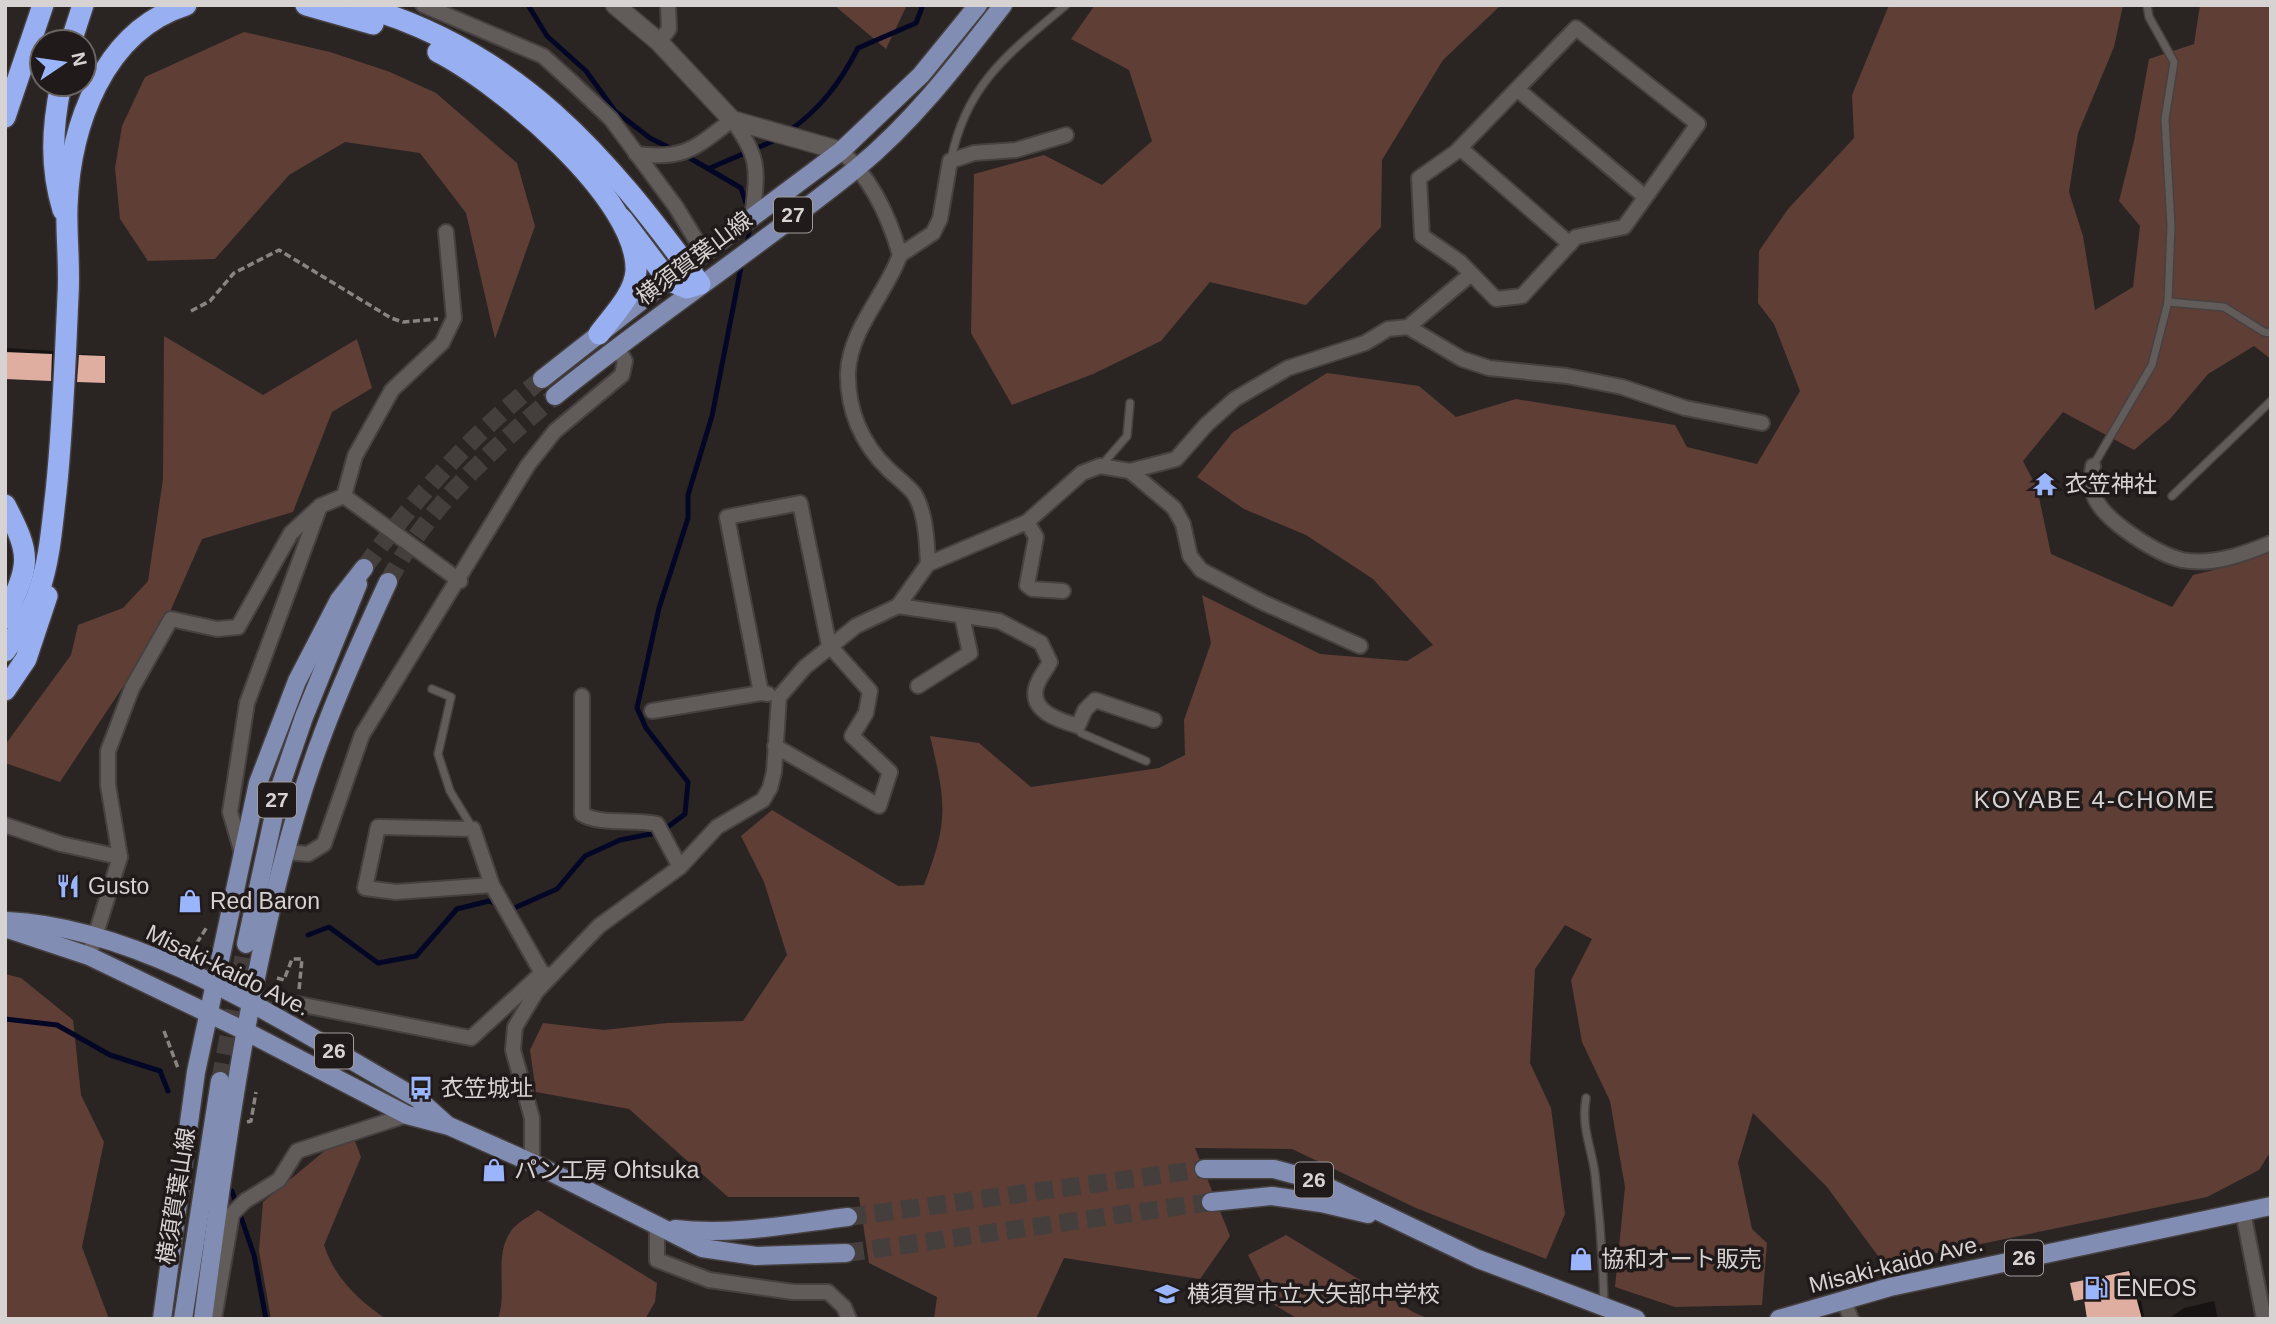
<svg xmlns="http://www.w3.org/2000/svg" width="2276" height="1324" viewBox="0 0 2276 1324" font-family="Helvetica,'Noto Sans JP',sans-serif">
<style>
.green{fill:#5f3e36}
.shadow{fill:#0007}
.lines{fill:none;stroke-linecap:round;stroke-linejoin:round}
.stream{stroke:#030725;stroke-width:5}
.building{fill:#e0ada1}
.primary-tunnel{stroke:#443f3d;stroke-width:18;stroke-dasharray:18 9;stroke-linecap:butt}
.service-casing{stroke:#464140;stroke-width:10}
.minor-casing{stroke:#464140;stroke-width:18}
.tertiary-casing{stroke:#464140;stroke-width:21}
.primary-casing{stroke:#464140;stroke-width:21}
.motorway-casing{stroke:#464140;stroke-width:24}
.path{stroke:#888482;stroke-width:3.5;stroke-dasharray:7 3.5;stroke-linecap:butt}
.service{stroke:#615b59;stroke-width:7}
.minor{stroke:#615b59;stroke-width:14}
.tertiary{stroke:#615b59;stroke-width:18}
.primary{stroke:#828db4;stroke-width:18}
.motorway{stroke:#98aff1;stroke-width:21}
.labels{text-anchor:middle;stroke-width:7;stroke-linejoin:round;paint-order:stroke}
.shield{fill:#201b1a;stroke:#a09c9b;stroke-width:2}
.shield-label{font-size:21px;font-weight:bold;fill:#d7d3d2}
.street-label{font-size:23px;fill:#d7d3d2;stroke:#201b1a}
.poi-label{font-size:23px;fill:#d7d3d2;stroke:#201b1a;text-anchor:start}
.neighbourhood-label{font-size:24px;letter-spacing:2px;fill:#d7d3d2;stroke:#201b1a}
</style>
<rect width="100%" height="100%" fill="#2a2523"/>
<g class="green">
<path d="M834 5H907L886 49Z"/>
<path d="M1095 5H1501L1443 60 1382 160 1381 227 1306 305 1210 282 1161 341 1093 374 1012 405 971 333 974 174 1044 155 1102 185 1152 141 1129 70 1071 39Z"/>
<path d="M1889 5H2123L2114 47 2078 133 2069 192 2083 236 2095 310 2133 287 2140 226 2119 201 2134 141 2149 59 2194 44 2200 5H2271V359L2254 346 2208 374 2170 419 2134 450 2063 412 2023 461 2037 488 2051 554 2172 607 2193 575 2238 564 2271 547V1151L2259 1170 2207 1197 1884 1264 1827 1187 1753 1113 1738 1163 1752 1229 1767 1243 1762 1305 1675 1307 1615 1287 1625 1187 1610 1101 1582 1042 1571 980 1592 939 1565 925 1535 969 1530 1063 1551 1108 1565 1214 1546 1259 1416 1208 1292 1149 1195 1148 1230 1236 1200 1279 1064 1258 1036 1319H934L937 1297 869 1263 859 1197H728L629 1109 536 1092 530 1050 543 1023 604 1030 667 1023 743 1021 787 955 764 882 741 836 772 810 898 886 924 885C949 820 946 803 930 736L979 743 1031 787 1159 768 1185 755 1184 720 1211 643 1202 595 1320 654 1407 661 1433 645 1373 579 1306 535 1244 509 1197 477 1233 432 1327 373 1419 386 1456 417 1516 399 1675 425 1687 447 1757 464 1800 391 1774 324 1758 303 1759 251 1788 209 1854 138 1852 95Z"/>
<path d="M244 32 330 52 390 72 436 93 517 163 535 226 495 339 466 213 420 153 345 142 289 175 215 259 148 261 120 219 115 168 122 126 145 77Z"/>
<path d="M164 336 263 395 357 339 372 388 332 412 293 512 202 539 165 623 60 782 5 763V745L71 655 78 625 123 608 148 581 163 479Z"/>
<path d="M5 974 21 978 73 1020 81 1095 104 1142 82 1247 109 1319H5Z"/>
<path d="M345 1134 355 1141 361 1157 324 1245C334 1277 358 1300 386 1319H271L259 1251 263 1202Z"/>
<path d="M538 1210 657 1283 655 1302 645 1319H498C508 1290 493 1257 511 1231 516 1223 530 1216 538 1210Z"/>
<path d="M1286 1235 1413 1312 1429 1319H1298L1273 1304 1248 1255Z"/>
</g>
<g class="shadow">
<path d="M5 348 55 351 54 375 50 379 5 377Z"/>
<path d="M82 354 105 355 104 381 80 356Z"/>
<path d="M2131 1269 2138 1301 2141 1300 2144 1316 2141 1319 2085 1297 2072 1284Z"/>
<path d="M2214 1301 2218 1319H2168L2184 1308Z"/>
</g>
<g class="lines">
<g class="stream">
<path d="M528 5 547 36 586 71 615 111 650 138 674 150"/>
<path d="M789 131C821 108 840 83 858 48L916 23 923 5"/>
<path d="M683 154 741 188 749 212"/>
<path d="M710 168 778 139"/>
<path d="M747 246 750 225"/>
<path d="M509 908 512 909 557 889 585 856 620 840 661 832 685 814 688 782 646 728 637 708 659 608 688 518V495L712 416 742 262"/>
<path d="M308 935 329 927 378 963 416 956 457 909 489 901 499 905"/>
<path d="M5 1019 57 1025 110 1055 160 1071"/>
<path d="M160 1071 168 1091"/>
<path d="M232 1191 254 1255 266 1319"/>
</g>
</g>
<g class="building">
<path d="M5 352 52 354 51 381 5 379Z"/>
<path d="M79 355 105 356V383L77 382Z"/>
<path d="M2129 1271 2142 1319H2087L2084 1299 2074 1301 2070 1283Z"/>
</g>
<g class="lines">
<g class="primary-tunnel">
<path d="M364 568C416 497 472 434 542 379"/>
<path d="M388 582C427 508 491 450 555 396"/>
<path d="M220 1081 246 944"/>
<path d="M848 1217 1204 1169"/>
<path d="M846 1253 1211 1202"/>
</g>
<g class="service-casing">
<g id="service">
<path d="M951 160C966 84 1009 53 1066 5"/>
<path d="M2168 302 2224 307 2264 332 2271 333"/>
<path d="M1101 466 1127 436 1130 403"/>
<path d="M2093 466 2152 365 2168 302 2171 226 2165 119 2174 62 2149 17 2147 5"/>
<path d="M2172 496 2271 401"/>
<path d="M432 689 451 697 438 754 450 791 473 829"/>
<path d="M1078 726 1081 733 1146 761"/>
<path d="M1586 1098C1581 1128 1591 1145 1595 1174 1600 1218 1603 1261 1604 1306"/>
</g>
</g>
<g class="minor-casing">
<g id="minor">
<path d="M423 5 543 56 574 84 611 119 676 207 704 253"/>
<path d="M1576 28 1698 124 1624 227 1576 237 1522 296 1496 299 1460 262 1422 236 1419 178 1456 152Z"/>
<path d="M659 42 669 29 668 5"/>
<path d="M1517 89 1644 196"/>
<path d="M1460 148 1570 244"/>
<path d="M841 151C871 178 889 216 900 255 886 294 850 329 848 372 847 410 862 444 888 469 896 477 909 486 915 495 926 514 927 543 928 564"/>
<path d="M636 154C685 160 695 148 732 120 762 159 757 173 752 219"/>
<path d="M900 255 933 233 940 219 950 161 974 153 1016 150 1066 135"/>
<path d="M1408 327 1462 359 1489 368 1567 376 1622 387 1685 408 1762 423"/>
<path d="M2093 466C2091 477 2091 488 2095 498 2106 522 2157 554 2182 560 2212 566 2244 554 2271 543"/>
<path d="M1130 471 1174 508 1183 524 1190 556 1201 570 1264 603 1360 646"/>
<path d="M344 496 460 581"/>
<path d="M1027 522 1036 537 1027 585 1032 589 1063 591"/>
<path d="M898 606 999 621 1041 643 1050 662C1046 670 1038 679 1036 688 1030 712 1061 721 1078 726L1085 710 1095 700 1154 720"/>
<path d="M918 686 970 653 962 616"/>
<path d="M761 693 727 517 800 503 829 645 870 691 866 713 852 736 890 772 879 806 775 746"/>
<path d="M582 696V814C598 825 636 819 657 824L680 867"/>
<path d="M652 711 761 693 768 694"/>
<path d="M5 825 61 844 120 857"/>
<path d="M286 852 308 854 324 844 362 735 528 465 555 431 622 375 625 361 617 347"/>
<path d="M242 853 230 812 247 703 320 506 344 496 355 456 392 390 442 343 454 318 446 232"/>
<path d="M492 885 396 892 365 888 378 827 473 829 492 885 542 973 551 975"/>
<path d="M89 956 120 857 108 785V751L132 688 171 619 217 629 238 627 291 533 317 509"/>
<path d="M298 1004 471 1038 542 973"/>
<path d="M532 1163V1118L513 1050 515 1027 536 992 599 926 680 867 717 827 763 800 770 788 774 772 779 697 805 667 856 626 898 606 928 564 1027 522 1082 473 1100 466 1130 471 1176 459 1206 425 1235 399 1288 368 1365 343 1388 329 1408 327 1470 275"/>
<path d="M2243 1212 2264 1319"/>
<path d="M657 1227V1260L709 1280 793 1292H828L844 1307 849 1319"/>
<path d="M1844 1301 1851 1319"/>
<path d="M214 1319 232 1214 245 1201 279 1180 297 1151 407 1115"/>
</g>
</g>
<g class="tertiary-casing">
<path id="tertiary" d="M615 5 659 42 732 120 841 151"/>
</g>
<g class="primary-casing">
<g id="primary">
<path d="M542 379 668 280 841 151 921 75 978 5"/>
<path d="M555 396C653 317 759 247 857 168 914 121 958 63 1003 5"/>
<path d="M7 921C146 927 297 1031 417 1098L446 1124"/>
<path d="M5 928 89 956 247 1032 407 1115 449 1126 539 1166 702 1248 756 1256 846 1253"/>
<path d="M246 944 280 787 304 717 358 584"/>
<path d="M1204 1169H1274L1311 1179 1478 1259 1636 1319"/>
<path d="M1211 1202 1272 1196 1321 1203 1368 1214"/>
<path d="M675 1229C732 1236 791 1224 848 1217"/>
<path d="M162 1319 196 1072 258 783 297 681 339 600 364 568"/>
<path d="M183 1319 220 1081"/>
<path d="M203 1319C225 1150 248 978 296 814 319 734 353 658 388 582"/>
<path d="M1779 1319 1890 1287 2271 1206"/>
</g>
</g>
<g class="motorway-casing">
<g id="motorway">
<path d="M306 5 373 24"/>
<path d="M357 5C517 50 606 155 700 284L687 288 668 280 622 219"/>
<path d="M71 42 83 5"/>
<path d="M438 52C499 83 639 198 636 271 634 295 613 315 599 334"/>
<path d="M61 84C52 128 50 167 63 210"/>
<path d="M5 117 43 5"/>
<path d="M5 505C33 558 29 564 5 618"/>
<path d="M5 651C18 632 32 613 39 591 50 559 52 525 56 492 63 426 65 361 68 296 70 266 66 236 67 206 70 126 103 31 186 5"/>
<path d="M5 690 26 659 47 596"/>
</g>
</g>
<g class="path">
<path d="M191 311 210 301 234 273 279 250 391 318 403 322 438 319"/>
<path d="M191 952 207 927"/>
<path d="M277 978 284 980 292 959H302L299 990"/>
<path d="M164 1031 178 1068"/>
<path d="M247 1122 251 1121 256 1092"/>
</g>
<use href="#service" class="service"/>
<use href="#minor" class="minor"/>
<use href="#tertiary" class="tertiary"/>
<use href="#primary" class="primary"/>
<use href="#motorway" class="motorway"/>
</g>
<defs>
<g id="temple-bare" transform="scale(1.89)"><path d="M0-6L5-2H3V0L6.5 2.5H4V6H1.5V3h-3V6H-4V2.5H-6.5L-3 0V-2H-5Z" fill="#9bb5fd" stroke="#201b1a" stroke-width="2.5" paint-order="stroke"/></g>
<g id="restaurant-bare" transform="scale(1.89)"><path d="M-5-6h1v4h1v-4h1v4h1v-4h1v5L-1.5 .5V6h-2V.5L-5-1ZM5-6V6H3V1.5H1.5Q1.5-4 5-6Z" fill="#9bb5fd" stroke="#201b1a" stroke-width="2.5" paint-order="stroke"/></g>
<g id="shop-bare" transform="scale(1.89)"><path d="M-5-2.5h2.3a2.7 3.5 0 0 1 5.4 0H5L5.5 6h-11ZM-1.5-2.5h3a1.5 2.3 0 0 0-3 0Z" fill="#9bb5fd" stroke="#201b1a" stroke-width="2.5" paint-order="stroke"/></g>
<g id="bus-bare" transform="scale(1.89)"><path d="M-5-6H5V4H4V6H2V4H-2V6H-4V4H-5ZM-3.5-4V0h7V-4ZM-3.5 1.2v1.5H-2V1.2ZM2 1.2v1.5H3.5V1.2Z" fill="#9bb5fd" stroke="#201b1a" stroke-width="2.5" paint-order="stroke"/></g>
<g id="fuel-bare" transform="scale(1.89)"><path d="M-5.5-6h7V0h2V4h1.3V-2.5L3-4.5l.8-.8L6-3V5H2.5V1h-1V6h-7ZM-4.2-4.7v3.2H.2V-4.7Z" fill="#9bb5fd" stroke="#201b1a" stroke-width="2.5" paint-order="stroke"/></g>
<g id="school-bare" transform="scale(1.89)"><path d="M0-5L7-2L0 1L-7-2ZM-4 1L0 2.5L4 1V4Q0 6-4 4Z" fill="#9bb5fd" stroke="#201b1a" stroke-width="2.5" paint-order="stroke"/></g>
</defs>
<g fill-rule="evenodd">
<use href="#temple-bare" x="2045" y="484"/>
<use href="#restaurant-bare" x="68" y="886"/>
<use href="#shop-bare" x="190" y="901"/>
<use href="#bus-bare" x="421" y="1088"/>
<use href="#shop-bare" x="494" y="1170"/>
<use href="#shop-bare" x="1581" y="1259"/>
<use href="#fuel-bare" x="2096" y="1288"/>
<use href="#school-bare" x="1167" y="1294"/>
</g>
<g class="labels">
<g class="shield">
<rect x="774" y="197.5" width="38" height="35" rx="5"/>
<rect x="258" y="782.5" width="38" height="35" rx="5"/>
<rect x="315" y="1033.5" width="38" height="35" rx="5"/>
<rect x="1295" y="1162.5" width="38" height="35" rx="5"/>
<rect x="2005" y="1240.5" width="38" height="35" rx="5"/>
</g>
<g class="shield-label">
<text x="793" y="222">27</text>
<text x="277" y="807">27</text>
<text x="334" y="1058">26</text>
<text x="1314" y="1187">26</text>
<text x="2024" y="1265">26</text>
</g>
<g class="street-label">
<text transform="translate(694 258) rotate(-37)" y="8">横須賀葉山線</text>
<text transform="translate(228 970) rotate(26)" y="8">Misaki-kaido Ave.</text>
<text transform="translate(176 1196) rotate(-81)" y="8">横須賀葉山線</text>
<text transform="translate(1896 1264) rotate(-14)" y="8">Misaki-kaido Ave.</text>
</g>
<g class="poi-label">
<text x="2065" y="492">衣笠神社</text>
<text x="88" y="894">Gusto</text>
<text x="210" y="909">Red Baron</text>
<text x="441" y="1096">衣笠城址</text>
<text x="514" y="1178">パン工房 Ohtsuka</text>
<text x="1601" y="1267">協和オート販売</text>
<text x="2116" y="1296">ENEOS</text>
<text x="1187" y="1302">横須賀市立大矢部中学校</text>
</g>
<g class="neighbourhood-label">
<text x="2095" y="808">KOYABE 4-CHOME</text>
</g>
</g>
<rect width="2276" height="1324" fill="none" stroke="#d7d3d2" stroke-width="14"/>
<g transform="translate(63 63) rotate(77)"><circle r="33" fill="#201b1a" stroke="#696564" stroke-width="2"/>
<path d="M0-5L12 26L0 18L-12 26Z" fill="#9bb5fd"/>
<text y="-10" font-size="19" font-weight="bold" text-anchor="middle" fill="#d7d3d2">N</text>
</g>
</svg>
